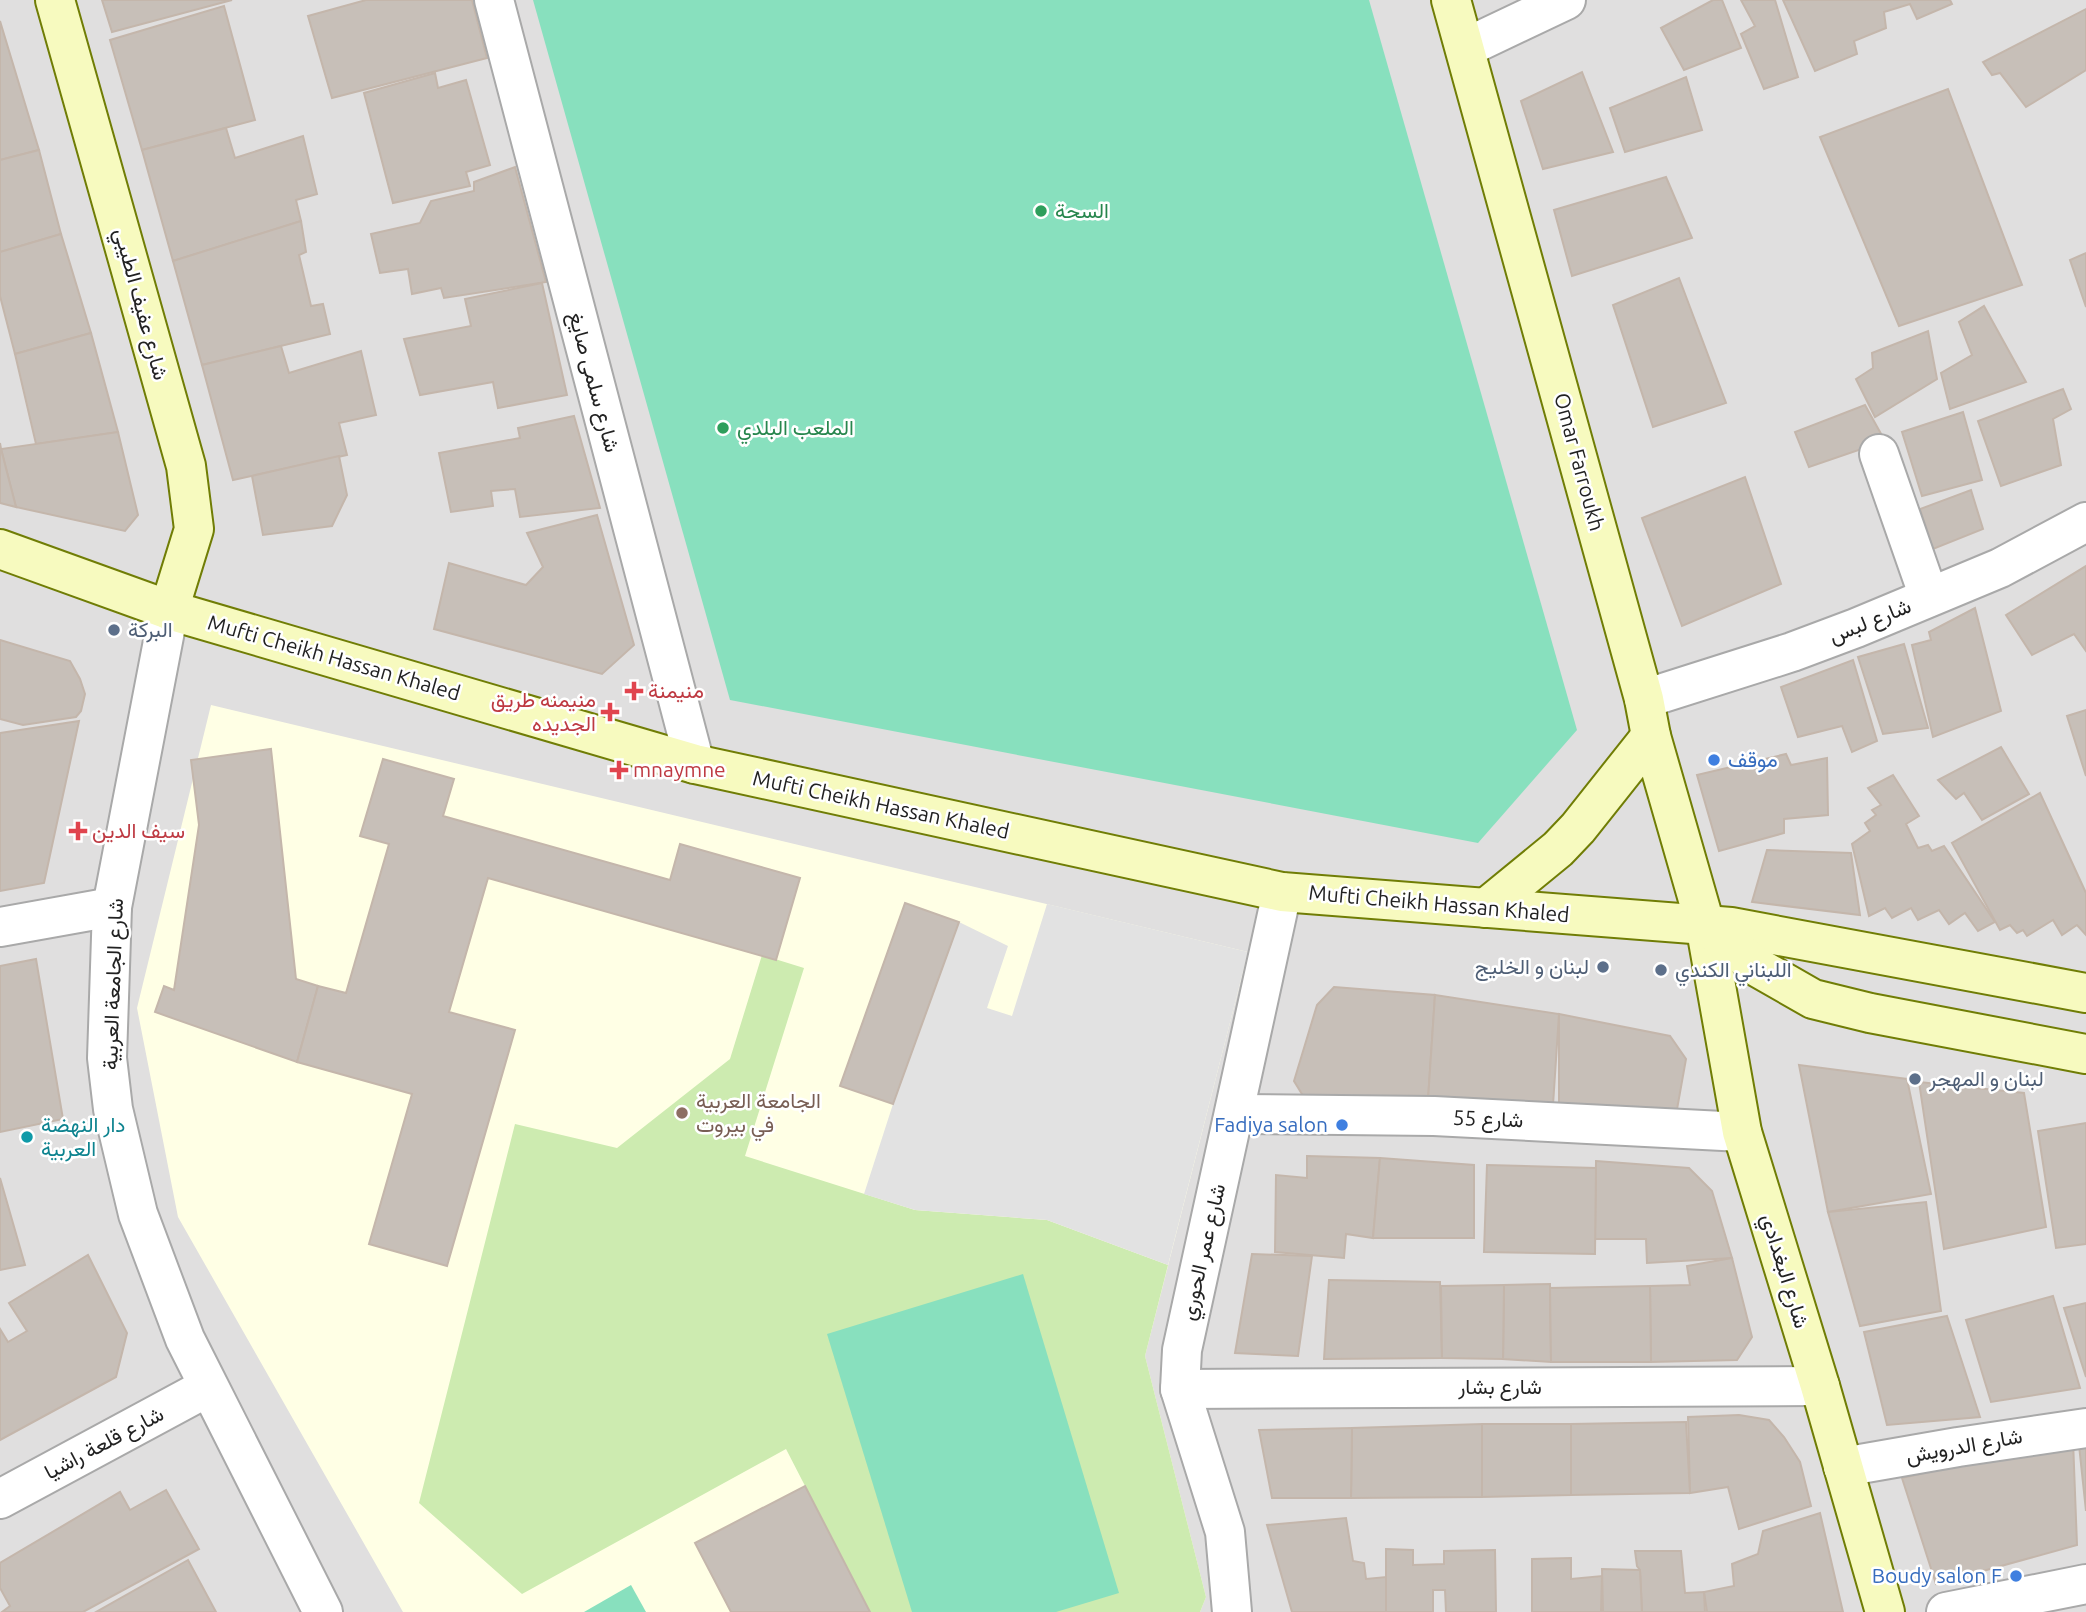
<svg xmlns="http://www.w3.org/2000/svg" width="2086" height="1612" viewBox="0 0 2086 1612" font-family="Ubuntu,Vazirmatn,sans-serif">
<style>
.residential{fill:#e0dfdf}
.education{fill:#ffffe5}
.grass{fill:#cdebb0}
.pitch{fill:#88e0be}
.parking{fill:#e2e2e2}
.building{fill:#c7bfb8;stroke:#c4b6ab;stroke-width:2}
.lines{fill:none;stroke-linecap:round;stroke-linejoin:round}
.street-casing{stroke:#a9a9a9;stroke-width:42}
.secondary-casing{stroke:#707d05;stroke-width:42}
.street{stroke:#fff;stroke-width:38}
.secondary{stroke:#f7fabf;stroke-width:38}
.leisure-dot{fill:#2e9e5b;stroke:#fff;stroke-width:2.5}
.service-dot{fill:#5c6f8a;stroke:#fff;stroke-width:2.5}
.health-dot{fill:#e0444e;stroke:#fff;stroke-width:2.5}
.shop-dot{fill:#3f7fe0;stroke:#fff;stroke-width:2.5}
.education-dot{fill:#8d6e63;stroke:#fff;stroke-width:2.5}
.culture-dot{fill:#0f9aa8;stroke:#fff;stroke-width:2.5}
.labels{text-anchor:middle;stroke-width:5;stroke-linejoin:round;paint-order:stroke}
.leisure-label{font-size:21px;fill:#27864d;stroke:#fff;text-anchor:start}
.street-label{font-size:21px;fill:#222;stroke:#fff}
.service-label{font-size:21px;fill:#4e5e75;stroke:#fff;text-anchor:start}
.health-label{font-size:21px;fill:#be3a42;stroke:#fff;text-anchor:start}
.shop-label{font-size:21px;fill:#366cbe;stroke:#fff;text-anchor:end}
.education-label{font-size:21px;fill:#785e54;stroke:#fff;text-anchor:start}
.culture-label{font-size:21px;fill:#0d838f;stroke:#fff;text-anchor:start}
</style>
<rect width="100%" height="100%" fill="#f2efe9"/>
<rect class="residential" x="0" y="0" width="2086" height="1612"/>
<path class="education" d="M211 705 1248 952 1145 1356 1206 1597 1200 1612H403L178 1217 137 1008Z"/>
<path class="grass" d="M762 955 804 968 745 1156 915 1210 1047 1220 1168 1265 1145 1356 1206 1597 1200 1612H870L786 1449 522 1594 419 1503 515 1124 617 1148 730 1059Z"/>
<g class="pitch">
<path d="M533 0H1369L1577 730 1478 843 730 700Z"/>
<path d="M1023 1274 1119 1593 1056 1612H912L827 1334Z"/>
<path d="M631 1585 646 1612H584Z"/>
</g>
<path class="parking" d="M1047 904 1248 952 1168 1265 1047 1220 915 1210 864 1194 893 1104 959 922 1008 946 987 1008 1012 1016Z"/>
<g class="building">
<path d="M102 0H232L112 32Z"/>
<path d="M366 0H472L487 58 332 98 308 16Z"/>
<path d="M1713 0H1722L1741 48 1684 70 1661 28Z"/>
<path d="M1741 0H1775L1798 77 1764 89 1741 34 1755 26Z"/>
<path d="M1783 0H1950L1952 4 1917 19 1910 4 1884 12 1886 28 1854 41 1857 54 1815 71Z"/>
<path d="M224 6 255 120 142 150 110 40Z"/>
<path d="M2086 9V70L2026 107 2000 73 1992 75 1983 62Z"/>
<path d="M0 21 39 150 0 160Z"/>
<path d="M1582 72 1613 152 1543 169 1521 101Z"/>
<path d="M435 73 438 88 466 80 490 165 466 172 470 186 393 203 364 93Z"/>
<path d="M1686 77 1702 130 1625 152 1610 108Z"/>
<path d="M1948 89 2022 285 1899 326 1820 137Z"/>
<path d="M226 128 235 158 303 136 317 194 296 200 301 221 173 261 142 150Z"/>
<path d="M39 150 61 234 0 252V160Z"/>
<path d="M515 167 546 282 444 298 441 288 412 294 408 269 380 273 371 234 420 223 431 201 474 191V182Z"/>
<path d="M1666 177 1692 238 1572 276 1554 210Z"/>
<path d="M301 221 306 252 299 255 311 306 323 304 330 334 202 365 173 261Z"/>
<path d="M61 234 91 333 15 354 0 296V252Z"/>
<path d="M2086 253V307L2070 260Z"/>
<path d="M1679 278 1726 403 1653 427 1613 305Z"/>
<path d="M542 283 567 395 498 408 493 382 420 395 404 339 471 326 465 299Z"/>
<path d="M1984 306 2026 382 1950 409 1941 373 1972 355 1959 322Z"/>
<path d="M1928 331 1937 379 1875 417 1856 379 1873 368 1872 353Z"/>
<path d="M91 333 118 432 36 444 15 354Z"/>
<path d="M281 346 289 373 361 351 376 415 339 423 347 455 233 480 202 365Z"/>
<path d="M2063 389 2071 409 2053 419 2061 465 2001 486 1978 421Z"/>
<path d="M1865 405 1885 441 1809 467 1795 432Z"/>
<path d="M1963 412 1982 480 1922 496 1902 432Z"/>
<path d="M574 416 600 508 520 517 515 489 491 491 493 506 451 512 439 453 520 438 518 428Z"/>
<path d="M118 432 138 515 125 531 16 507 1 449Z"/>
<path d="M0 443 1 449 16 507 0 503Z"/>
<path d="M339 456 347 495 332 526 263 535 252 476Z"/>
<path d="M1745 477 1781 584 1682 626 1642 518Z"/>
<path d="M1971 490 1983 529 1933 549 1920 509Z"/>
<path d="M597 515 634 645 602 674 434 629 449 563 526 585 543 567 527 533Z"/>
<path d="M2086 566V651L2074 634 2032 655 2006 615Z"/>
<path d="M1975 608 2001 711 1933 737 1912 645 1931 640 1929 632Z"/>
<path d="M0 640 70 661 80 679 85 694 81 711 76 717 23 725 0 719Z"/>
<path d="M1904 644 1928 728 1883 734 1858 657Z"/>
<path d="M1853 660 1877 741 1852 752 1842 726 1798 737 1781 687Z"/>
<path d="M2086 710V776L2067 716Z"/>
<path d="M79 721 44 883 0 891V733Z"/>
<path d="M2001 747 2029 794 1982 820 1964 793 1956 799 1938 780Z"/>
<path d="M271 749 296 979 318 986 297 1062 155 1012 164 986 174 990 199 825 191 760Z"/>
<path d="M1786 754 1791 765 1827 758 1828 815 1784 819V833L1719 851 1697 775Z"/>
<path d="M383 759 454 779 443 816 670 880 680 844 800 878 776 960 488 878 449 1012 515 1030 447 1266 369 1244 412 1094 297 1062 318 986 346 993 389 844 360 836Z"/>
<path d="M1893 775 1919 816 1906 824 1918 848 1928 845 1932 851 1944 846 1995 922 1978 931 1965 913 1949 924 1939 910 1918 920 1911 908 1892 918 1885 908 1869 916 1852 844 1870 831 1865 823 1876 815 1872 810 1881 805 1868 788Z"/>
<path d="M2040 793 2086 893V935L2077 925 2062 935 2053 920 2027 936 2023 930 2017 933 2010 925 2000 930 1952 843Z"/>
<path d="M1767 850 1851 853 1860 915 1752 902Z"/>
<path d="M905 903 959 922 893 1104 840 1086Z"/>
<path d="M36 959 63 1119 0 1132V966Z"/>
<path d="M1334 987 1435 995 1428 1100 1305 1099 1294 1081 1317 1005Z"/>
<path d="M1435 995 1559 1014 1553 1105 1428 1100Z"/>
<path d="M1559 1014 1670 1036 1686 1059 1676 1115 1559 1103Z"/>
<path d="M1799 1065 1907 1079 1931 1194 1828 1212Z"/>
<path d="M1919 1082 2024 1093 2046 1227 1944 1249Z"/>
<path d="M2086 1123V1244L2056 1248 2038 1131Z"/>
<path d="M1307 1156 1380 1158 1373 1238 1346 1234 1344 1258 1275 1252 1276 1175 1307 1178Z"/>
<path d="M1380 1158 1474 1165V1238H1373Z"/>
<path d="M1596 1161 1689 1168 1712 1191 1732 1258 1647 1263 1646 1239H1595Z"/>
<path d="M1487 1165 1596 1168 1595 1254 1484 1252Z"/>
<path d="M0 1178 25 1265 0 1270Z"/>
<path d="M1926 1202 1941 1311 1860 1326 1828 1212Z"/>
<path d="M1252 1254 1312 1256 1298 1356 1235 1353Z"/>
<path d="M88 1255 127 1333 116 1377 0 1440V1329L8 1342 27 1331 9 1303Z"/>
<path d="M1732 1258 1752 1337 1737 1360 1651 1362 1650 1286 1690 1285 1687 1266Z"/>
<path d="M1329 1280 1440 1282 1442 1358 1324 1359Z"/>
<path d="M1550 1284 1551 1362 1503 1359 1504 1285Z"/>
<path d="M1504 1285 1503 1359 1442 1358 1441 1286Z"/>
<path d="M1650 1286 1651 1362H1551L1550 1288Z"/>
<path d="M2053 1296 2080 1388 1991 1402 1966 1320Z"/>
<path d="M2086 1303V1377L2064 1308Z"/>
<path d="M1947 1316 1980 1417 1887 1425 1864 1332Z"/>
<path d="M1739 1415 1769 1420 1784 1437 1800 1462 1811 1506 1739 1529 1728 1487 1690 1493 1688 1417Z"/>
<path d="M1686 1422 1690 1493 1571 1495V1424Z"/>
<path d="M1482 1424H1571V1495L1482 1497Z"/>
<path d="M1482 1424V1497L1351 1498 1352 1428Z"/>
<path d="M1352 1428 1351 1498H1272L1259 1430Z"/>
<path d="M2073 1440 2077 1545 1936 1584 1902 1478Z"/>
<path d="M2086 1444V1511L2079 1445Z"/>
<path d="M805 1486 870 1612H731L695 1543Z"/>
<path d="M166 1490 199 1549 83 1612H2L10 1606 0 1588V1563L120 1492 130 1510Z"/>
<path d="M1820 1513 1843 1612H1707L1704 1592 1734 1586 1732 1564 1758 1554 1763 1531Z"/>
<path d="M1346 1518 1353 1561 1364 1563 1366 1579 1386 1577V1612H1292L1267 1525Z"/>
<path d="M1386 1549 1413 1550V1565L1444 1564V1551L1495 1550 1496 1612H1446L1445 1590H1433V1612H1386Z"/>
<path d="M1635 1551H1681L1685 1593 1704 1592 1705 1612H1642L1640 1570 1637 1566Z"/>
<path d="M1571 1558V1579L1602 1576 1601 1612H1532V1559Z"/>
<path d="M188 1560 216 1612H96Z"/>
<path d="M1602 1569 1640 1570 1642 1612H1603Z"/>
</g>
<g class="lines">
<g class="street-casing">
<g id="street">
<path d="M494 0 695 764"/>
<path d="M1465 48 1566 0"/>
<path d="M1879 454 1929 597"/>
<path d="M169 610 112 907 107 1058 113 1109 138 1214 185 1339 323 1612"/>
<path d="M1644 699 1792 652 1856 628 2000 568 2086 522"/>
<path d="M0 927 112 907"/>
<path d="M1235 1114 1434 1116 1742 1132"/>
<path d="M1180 1389 1820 1386"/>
<path d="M1843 1467 1958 1447 2086 1428"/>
<path d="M0 1499 208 1387"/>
<path d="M1232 1612 1225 1532 1180 1389 1182 1350 1282 892"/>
<path d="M1946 1612 2086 1584"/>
</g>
</g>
<g class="secondary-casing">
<g id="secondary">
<path d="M55 0 186 466 194 529 169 610"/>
<path d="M1451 0 1644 699 1651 736 1705 924 1742 1132 1820 1386 1885 1612"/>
<path d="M0 549 169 610 695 764 1282 892 1731 927 2086 993"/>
<path d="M1486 908 1558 849 1578 828 1651 736"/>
<path d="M1705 924 1757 967 1813 999 1870 1013 2086 1054"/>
</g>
</g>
<use href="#street" class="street"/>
<use href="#secondary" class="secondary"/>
</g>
<g class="leisure-dot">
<circle cx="1041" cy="211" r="7"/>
<circle cx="723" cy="428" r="7"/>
</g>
<g class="service-dot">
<circle cx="114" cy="630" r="7"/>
<circle cx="1603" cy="967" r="7"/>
<circle cx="1661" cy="970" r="7"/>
<circle cx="1915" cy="1079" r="7"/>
</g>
<g class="health-dot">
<path d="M630.5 680.5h7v7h7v7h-7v7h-7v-7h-7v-7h7z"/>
<path d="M606.5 701.5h7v7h7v7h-7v7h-7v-7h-7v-7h7z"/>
<path d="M615.5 759.5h7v7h7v7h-7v7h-7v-7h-7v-7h7z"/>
<path d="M74.5 820.5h7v7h7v7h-7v7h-7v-7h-7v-7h7z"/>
</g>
<g class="shop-dot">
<circle cx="1714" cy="760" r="7"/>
<circle cx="1342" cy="1125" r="7"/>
<circle cx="2016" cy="1576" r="7"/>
</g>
<circle class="education-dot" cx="682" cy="1113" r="7"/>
<circle class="culture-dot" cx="27" cy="1137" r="7"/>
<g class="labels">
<g class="leisure-label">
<text x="1055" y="218">السحة</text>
<text x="737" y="435">الملعب البلدي</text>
</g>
<g class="street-label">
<text transform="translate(141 304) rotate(75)" y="7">شارع عفيف الطيبي</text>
<text transform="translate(594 382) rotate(75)" y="7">شارع سلمى صايغ</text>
<text transform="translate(1579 462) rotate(75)" y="7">Omar Farroukh</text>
<text transform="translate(1870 621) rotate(-22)" y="7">شارع لبس</text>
<text transform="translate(334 658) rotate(16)" y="7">Mufti Cheikh Hassan Khaled</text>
<text transform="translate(881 805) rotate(12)" y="7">Mufti Cheikh Hassan Khaled</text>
<text transform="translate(1439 904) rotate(5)" y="7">Mufti Cheikh Hassan Khaled</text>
<text transform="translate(113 984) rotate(-88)" y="7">شارع الجامعة العربية</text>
<text transform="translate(1488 1119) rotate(2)" y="7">شارع 55</text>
<text transform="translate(1203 1252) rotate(-77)" y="7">شارع عمر الحوري</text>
<text transform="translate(1785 1271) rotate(73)" y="7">شارع البغدادي</text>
<text x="1500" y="1394">شارع بشار</text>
<text transform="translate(104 1443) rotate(-28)" y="7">شارع قلعة راشيا</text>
<text transform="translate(1964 1446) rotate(-10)" y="7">شارع الدرويش</text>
</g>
<g class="service-label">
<text x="128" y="637">البركة</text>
<text x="1589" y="974" text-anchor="end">لبنان و الخليج</text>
<text x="1675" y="977">اللبناني الكندي</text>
<text x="1929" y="1086">لبنان و المهجر</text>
</g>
<g class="health-label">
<text x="648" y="698">منيمنة</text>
<text x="596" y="707" text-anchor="end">منيمنه طريق<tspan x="596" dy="24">الجديده</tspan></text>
<text x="633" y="777">mnaymne</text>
<text x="92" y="838">سيف الدين</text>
</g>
<g class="shop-label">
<text x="1728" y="767" text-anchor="start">موقف</text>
<text x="1328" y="1132">Fadiya salon</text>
<text x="2002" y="1583">Boudy salon F</text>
</g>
<g class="education-label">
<text x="696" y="1108">الجامعة العربية<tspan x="696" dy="24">في بيروت</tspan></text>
</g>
<g class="culture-label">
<text x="41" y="1132">دار النهضة<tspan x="41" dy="24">العربية</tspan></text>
</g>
</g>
</svg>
